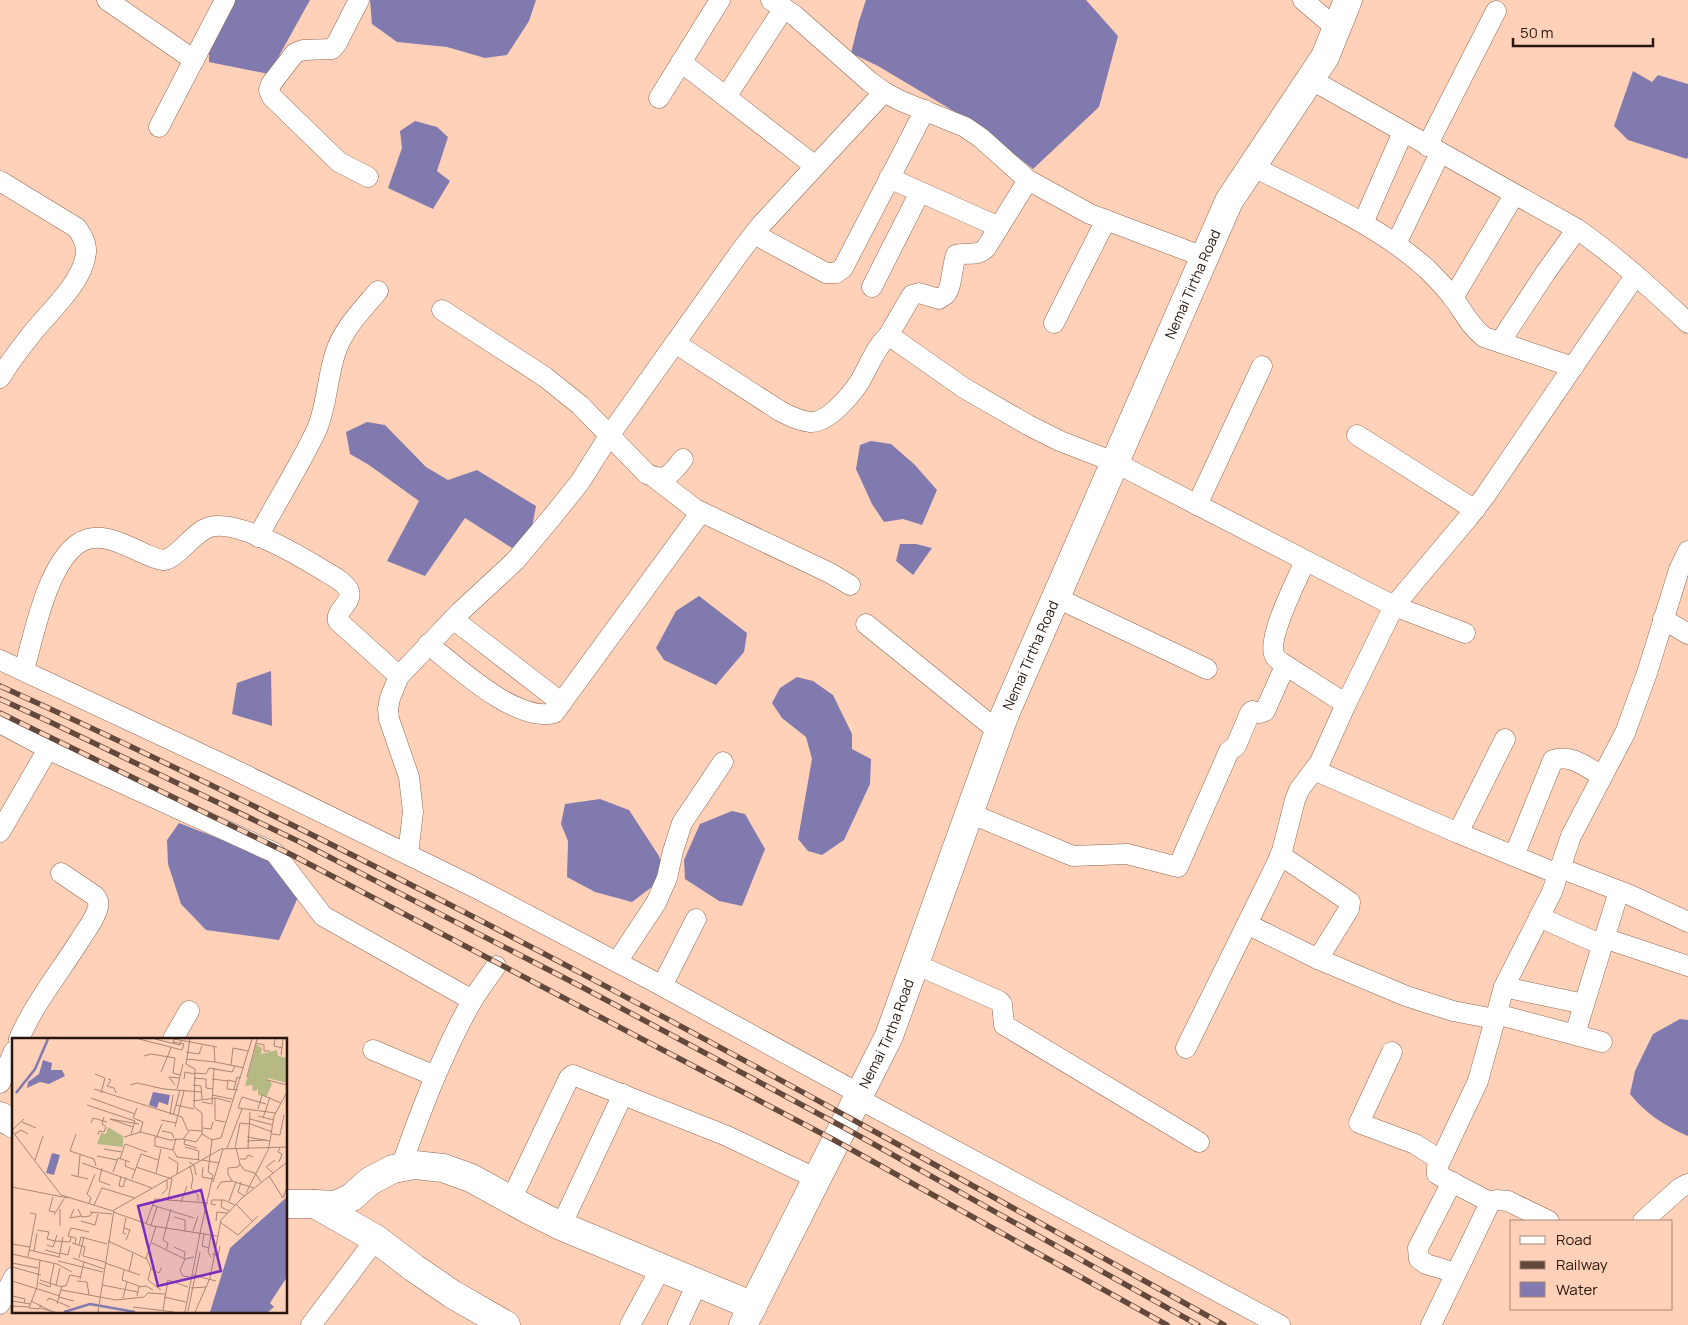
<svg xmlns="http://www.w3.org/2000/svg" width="1688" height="1325" viewBox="0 0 1688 1325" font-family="Manrope,sans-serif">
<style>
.water{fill:#817aaf}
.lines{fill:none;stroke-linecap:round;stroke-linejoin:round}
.street-casing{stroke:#8f6751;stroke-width:21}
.secondary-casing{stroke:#8f6751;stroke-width:29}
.street{stroke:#fff;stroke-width:20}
.secondary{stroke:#fff;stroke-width:28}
.rail-casing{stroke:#62493c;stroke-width:5.5}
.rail{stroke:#ffd1b8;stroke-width:4;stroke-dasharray:11;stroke-linecap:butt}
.labels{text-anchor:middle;stroke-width:4.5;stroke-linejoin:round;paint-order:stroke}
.street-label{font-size:14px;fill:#26160d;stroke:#ffd1b8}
.inset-river{fill:none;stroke:#817aaf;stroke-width:2.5}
.inset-road{fill:none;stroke:#a88674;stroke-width:1}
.view{fill:#7b2cbf;fill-opacity:0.15;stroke:#7b2cbf;stroke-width:2.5}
.inset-edge{fill:none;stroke:#26160d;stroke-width:2.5}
</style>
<rect width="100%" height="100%" fill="#ffd1b8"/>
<g class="water">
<path d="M232 0H310L269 74 209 62V47Z"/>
<path d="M370 0H536L529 21 507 55 485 58 447 47 397 42 372 24Z"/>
<path d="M866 0H1086L1118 36 1099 107 1033 169 967 119 878 66 851 53 859 21Z"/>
<path d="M1633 71 1652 82 1658 75 1688 84V157L1687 159 1628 140 1614 126Z"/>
<path d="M415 121 437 127 448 137 437 171 450 181 433 209 388 188 402 148 400 131Z"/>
<path d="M367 422 385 425 426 467 448 480 477 470 536 506 531 533 512 548 465 518 425 576 387 561 419 501 369 465 350 454 346 432Z"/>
<path d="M871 441 891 444 914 464 937 490 922 525 903 519 884 522 872 504 856 469 860 445Z"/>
<path d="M900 544H916L932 548 913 575 896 561Z"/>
<path d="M699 596 747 633 744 652 716 685 664 660 656 648 676 611Z"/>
<path d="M271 671 272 726 232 714 237 683Z"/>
<path d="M797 677 813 681 833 695 852 734V749L871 759 870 784 844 840 822 855 808 851 798 839 812 759 806 737 782 718 772 703 780 688Z"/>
<path d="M600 799 629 810 659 856 665 877 632 902 595 892 567 877 568 841 561 824 565 804Z"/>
<path d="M732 811 745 814 765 849 742 906 719 901 685 879 684 860 700 824Z"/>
<path d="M179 823 266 857 299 895 279 940 206 930 181 904 168 864 167 840Z"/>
<path d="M1680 1019 1688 1020V1136C1665 1126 1646 1114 1630 1094L1635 1071 1653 1034Z"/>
</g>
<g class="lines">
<g class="street-casing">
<g id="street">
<path d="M107 0 194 60"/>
<path d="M359 0 337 43 332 49 303 50 295 53 271 84 269 90 272 97 339 162 368 177"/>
<path d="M771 0 794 15 870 82 884 92 901 101 965 127 981 138 1028 180 1090 214 1204 257"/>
<path d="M1303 0 1337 29"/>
<path d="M681 62 815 166"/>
<path d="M1310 79 1577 229C1617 257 1653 290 1688 323"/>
<path d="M726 97 784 8"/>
<path d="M659 98 720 0"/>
<path d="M159 127 225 0"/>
<path d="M1427 146 1496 11"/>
<path d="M1252 166C1312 197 1377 224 1427 269 1436 278 1446 288 1453 298 1465 313 1468 324 1484 337L1573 367"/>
<path d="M889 178 999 227"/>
<path d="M0 181 77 228C82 236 87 243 86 252 84 281 51 310 34 331 22 346 10 361 0 378"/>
<path d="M1363 223 1403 132"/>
<path d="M754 234 826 273H836L843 268 925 110"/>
<path d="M1396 244 1440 153"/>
<path d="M872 287 920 192"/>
<path d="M1453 298 1514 195"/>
<path d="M442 310 545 377 580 405 647 474C667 483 672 473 683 459"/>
<path d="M1054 323 1106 220"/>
<path d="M888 336 912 295 919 293 939 299C941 297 944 296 946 294 952 287 952 266 956 255 968 252 977 257 986 248L1028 180"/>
<path d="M1500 342 1546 272 1577 229"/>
<path d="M675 343 780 411C790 416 799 421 810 422 830 423 857 389 865 372 872 359 877 346 888 336L897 341 964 388 1028 425 1060 441 1114 462 1394 606 1465 633"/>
<path d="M1357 435 1475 510"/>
<path d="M655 478 695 509 830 573 850 585"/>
<path d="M1197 505 1262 366"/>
<path d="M258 537C277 501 300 465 317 429 327 405 327 379 335 354 342 330 362 310 378 291"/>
<path d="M1305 561C1297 580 1268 635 1274 654 1275 658 1279 661 1282 663L1346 704"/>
<path d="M1055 597 1207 669"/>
<path d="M453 619 562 703"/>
<path d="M1663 619 1688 634"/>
<path d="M866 624 998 731"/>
<path d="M428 644C456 666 516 723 554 713L701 512"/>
<path d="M0 660 231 768 474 887 651 980 860 1094"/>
<path d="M24 670C34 635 47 564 79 543 99 530 123 544 143 553 148 555 158 560 164 560 178 558 194 531 210 527 238 519 302 557 326 572 333 576 346 583 349 591 353 603 335 610 338 621L399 676"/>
<path d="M0 723 58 754 275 853 323 916 472 1000"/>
<path d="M1314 770 1458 833 1558 874"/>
<path d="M969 813 1073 856 1127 854 1178 867 1229 751 1236 746 1250 713 1252 711 1260 713 1265 711 1285 666"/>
<path d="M0 832 48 749"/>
<path d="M1458 833 1505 739"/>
<path d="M408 854 413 812 409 777 389 719 388 709 390 698 399 676 460 612 515 561 552 517 580 482 609 436 740 252 761 225 884 92"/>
<path d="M1280 855 1350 902 1349 909 1318 959"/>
<path d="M1514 856 1553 760C1572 754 1586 767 1602 776"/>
<path d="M1560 868 1630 895 1688 922"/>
<path d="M1539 917 1602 945"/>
<path d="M1247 924 1318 959 1406 996 1453 1011 1495 1019"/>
<path d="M1604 938 1688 966"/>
<path d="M617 962 656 903 667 878 673 851 682 823 723 762"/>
<path d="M915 964 999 1001 1002 1004 1004 1025 1199 1142"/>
<path d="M662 986 696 919"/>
<path d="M1504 987 1584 1004"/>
<path d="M1496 1014 1602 1042"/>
<path d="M1575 1034 1619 891"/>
<path d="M19 1039C34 1004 59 973 80 940 86 930 96 918 98 907 99 902 98 900 95 896L61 873"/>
<path d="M173 1039 189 1011"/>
<path d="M1186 1048 1277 863 1282 851 1295 800 1299 790 1320 762 1346 704 1394 606 1468 518 1485 496 1635 276"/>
<path d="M373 1050 435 1076"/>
<path d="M1392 1052 1359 1123 1415 1144 1440 1160"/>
<path d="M0 1083 14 1051"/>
<path d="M857 1098 1280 1325"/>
<path d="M401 1167C421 1110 442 1054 472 1001 479 989 488 978 496 966"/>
<path d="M1452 1182 1418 1248 1419 1259 1426 1264 1456 1273"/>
<path d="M511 1200 569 1078 573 1075 727 1136 817 1179"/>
<path d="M1489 1202 1497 1200 1508 1201 1549 1221"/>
<path d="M1643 1221 1680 1188 1688 1184"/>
<path d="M561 1226 623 1094"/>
<path d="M0 1304 14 1277"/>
<path d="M311 1325 376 1239"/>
<path d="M630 1325 661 1268"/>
<path d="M678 1325 697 1284"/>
<path d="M1431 1325 1488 1207 1489 1202 1486 1200 1442 1177 1437 1174V1168L1478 1081 1504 987 1552 892 1571 836 1625 733 1647 673 1679 570 1688 551"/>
</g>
</g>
<g class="secondary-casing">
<g id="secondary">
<path d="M0 1116 14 1124"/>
<path d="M286 1204H315L376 1239 414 1268 452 1294 506 1325"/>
<path d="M315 1204 336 1205 352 1197 370 1181 393 1169 415 1165 443 1168 471 1178 531 1211 561 1226 753 1306"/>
<path id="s1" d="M743 1325 889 1036 1005 714 1229 201 1325 57 1348 0"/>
</g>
</g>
<use href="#street" class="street"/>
<use href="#secondary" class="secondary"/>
<g class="rail-casing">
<g id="rail">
<path d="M0 686C420 876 822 1102 1224 1325"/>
<path d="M0 699 50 722 302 843 580 986 843 1127 1198 1325"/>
<path d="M0 713 292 855 836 1141 1167 1325"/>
</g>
</g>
<use href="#rail" class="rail"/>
</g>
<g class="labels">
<g class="street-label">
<text dy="5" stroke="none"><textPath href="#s1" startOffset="1135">Nemai Tirtha Road</textPath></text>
<text dy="5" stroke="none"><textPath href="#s1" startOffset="730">Nemai Tirtha Road</textPath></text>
<text dy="5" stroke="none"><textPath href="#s1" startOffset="325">Nemai Tirtha Road</textPath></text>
</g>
</g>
<g transform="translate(12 1038)">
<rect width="275" height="275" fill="#ffd1b8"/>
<path d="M244 6 250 10 249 16 265 12 266 18 275 20V45L255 40 260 46 255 58 246 57V50L244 53 240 52 241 47 233 48ZM96 89 111 98V109L85 106 89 95 94 96Z" fill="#b7b985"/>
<path d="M31 22 40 25 39 32H50L53 38 37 46 28 44 15 50 16 44 27 36ZM141 54 158 57 156 67 147 64 145 70 137 67ZM40 115 48 117 42 137 34 135ZM275 159V239L258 265 262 269 256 274H198L218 210Z" fill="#817aaf"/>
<path class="inset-river" d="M4 55 23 31 36 1M52 274 78 266 123 274"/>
<path class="inset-road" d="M127 1 170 12 172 6 161 4M143 1 168 7 169 3M178 1 174 26 183 31 182 69 190 75V96L200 102 196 134 201 137 188 195M263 1 262 8 271 10M161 5 162 1 205 9M244 5 252 7V13H258M202 8 203 24 223 28M174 14 187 16 190 8M269 17 271 1M132 18 139 16 163 20 161 35 168 37M174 21 203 24M219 27 221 10 236 13M149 34 159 10M182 35 194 36 197 30 220 34 223 28 232 30M83 36 93 40 89 55M235 39 245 1M182 40 194 41V50L201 51M96 41 99 42 95 48 102 50 104 55M172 41 173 34 182 36M200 41 216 43M255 42 275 47M224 44 216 42 215 51 226 52M118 47 125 45 152 51 189 54M163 47 157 39 167 40M181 47 189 48 190 61M82 51 170 79 176 93M165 51 171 26M222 51 225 39 229 40M200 57 220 61M79 60 123 76M203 60V82L213 84M181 63 204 60 219 64M190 64 200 66 202 30M75 67 123 83 119 96M164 67 168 52M125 70 121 80 131 84 128 94M226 70 264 75M226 70 230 59 254 66M246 71 250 57 269 65M158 77 161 57M161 77 164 67 182 71M246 78 262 82M251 80 258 59M238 81 261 87M149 82 164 85M10 84 24 90M79 85 81 80 95 84M236 85 260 94M121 89 98 81 127 86M163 89 172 53M190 90 199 91 201 84M0 92 12 81M0 93 49 157 101 173M150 93 160 95 162 100M3 96 9 92 16 96M64 96 58 113 82 121 84 128M260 96 268 97 272 77M86 97 87 93 92 94 94 89 90 86 92 79M112 99 129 94 158 102 171 101 178 92 190 93M143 99V108L161 112 164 100M235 99 258 103M144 100 150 86M171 101 184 104 190 96M173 102 172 106 185 110M199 102 209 100 240 1M235 103 254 102M173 109 187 113 186 122M257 109 262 78 275 54M215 110 230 71M223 110 228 85 236 86M224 110 228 126 226 129 216 130V136L220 143 242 150M236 110 238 74M92 111 110 114M161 112 165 119 188 122M85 118 105 122M156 119 166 125 165 136M108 121 113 106 135 114M228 121H234L236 117 241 119M23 122 31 98M190 122 207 125M114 123 113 128 123 132M177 124 182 127 184 137M267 124 270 116 266 114 268 109M70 125 140 150M228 126 232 132 243 135 249 144M178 128 181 140 179 150 186 157V163M124 129 160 141 156 162M191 129 190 139 201 141M90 130 87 143 98 147M101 134 106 120 118 124M144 135 149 111M261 135 254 129 263 122M59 137 76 141M109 138 107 148 111 149 114 139M257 138 271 160 275 149M66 139 68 117M120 141 129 116 146 122M201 144 211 111M229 144 226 154 233 158M0 149 56 160M205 151 209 144 220 143M234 155 257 110M150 156 155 151V142M41 159 37 173 43 174M210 162 209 169 217 173M217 163 224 144M169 164 175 148M77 165 79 160 75 156 83 136M224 166 241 184M82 167 90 150 123 160M140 167 182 180M204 167 199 166 200 162H212L223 167M48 171V188M62 171 58 180 69 178M66 171 70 179 78 178 81 174M78 174 100 176M101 174 141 188 205 198M42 177 52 161M162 179 173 182V193M69 183 83 187 86 176M204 183 205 174 215 175M208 184 226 197 246 178M134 185 143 161 196 165M139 187 145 169M112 190 118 192 114 202M25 192 37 194 35 201 43 203M181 193 186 178M114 196 111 195 114 180M192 196 190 208 197 210M199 197 196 214 199 219M43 203 58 204 59 199M96 203 135 221 139 230 136 242 149 252M60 205 73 209 71 218 93 224M140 205 173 221 182 219M0 206 18 209M63 206 64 200 56 198 59 190 77 194M35 207 41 209 45 197M67 207 69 199 95 206M162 209 173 214 172 220M17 212 47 219M33 212 48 216M154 212 156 205 151 202 159 171M22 213 25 195M48 215 56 217 58 208M0 216 45 226 60 234M200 216 206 218 208 208M16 219 24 176 18 175M47 220 51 199M61 220 92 231M67 220 72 199M134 221 144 188M173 221 168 232 171 238 178 239M46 223 91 234M0 225 26 230M93 225 128 237M0 229 29 237M139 231 147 235 150 229M112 232 110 242 127 248 125 258M117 233 121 215M181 237 204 243M68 241 72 224M28 242 50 249M0 243 48 258M65 243 75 244 77 257 104 262 132 259 136 255 153 256M27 245 38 249 39 245M38 245 42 226M44 247 48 230M90 247 126 254M25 249 17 270 27 271 29 267M25 249 28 222M127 249 134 248 141 252M179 250 194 249M49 252 77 257M1 258 13 261 12 265M47 259 62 263M152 259 174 264M111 260 115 244M1 263 18 266M19 263 39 273M35 263 37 260 58 269M45 266 50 248H54L58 237 68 239M0 268 17 269M121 269 162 274M28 270 43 274M151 272 156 242 176 249M176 273 188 214M86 274 102 172 209 111 275 109M173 274 188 195M183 274 198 240 209 182 230 160 275 124"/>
<path class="view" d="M189 152 209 233 146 248 126 168Z"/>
<rect width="275" height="275" class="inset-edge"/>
</g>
<rect x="1510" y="1220" width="162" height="90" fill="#ffd1b8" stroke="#a88674"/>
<rect x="1520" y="1236" width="25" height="8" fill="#ffffff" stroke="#a88674"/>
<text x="1556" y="1245" font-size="15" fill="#26160d">Road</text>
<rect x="1520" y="1261" width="25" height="8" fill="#62493c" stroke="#a88674"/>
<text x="1556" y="1270" font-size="15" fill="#26160d">Railway</text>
<rect x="1520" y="1282" width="25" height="15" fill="#817aaf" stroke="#a88674"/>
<text x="1556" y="1295" font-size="15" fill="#26160d">Water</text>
<path d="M1513 38v8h140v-8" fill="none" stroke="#26160d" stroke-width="2.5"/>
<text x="1520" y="38" font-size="15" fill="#26160d" stroke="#ffd1b8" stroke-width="4" paint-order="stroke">50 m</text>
</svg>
